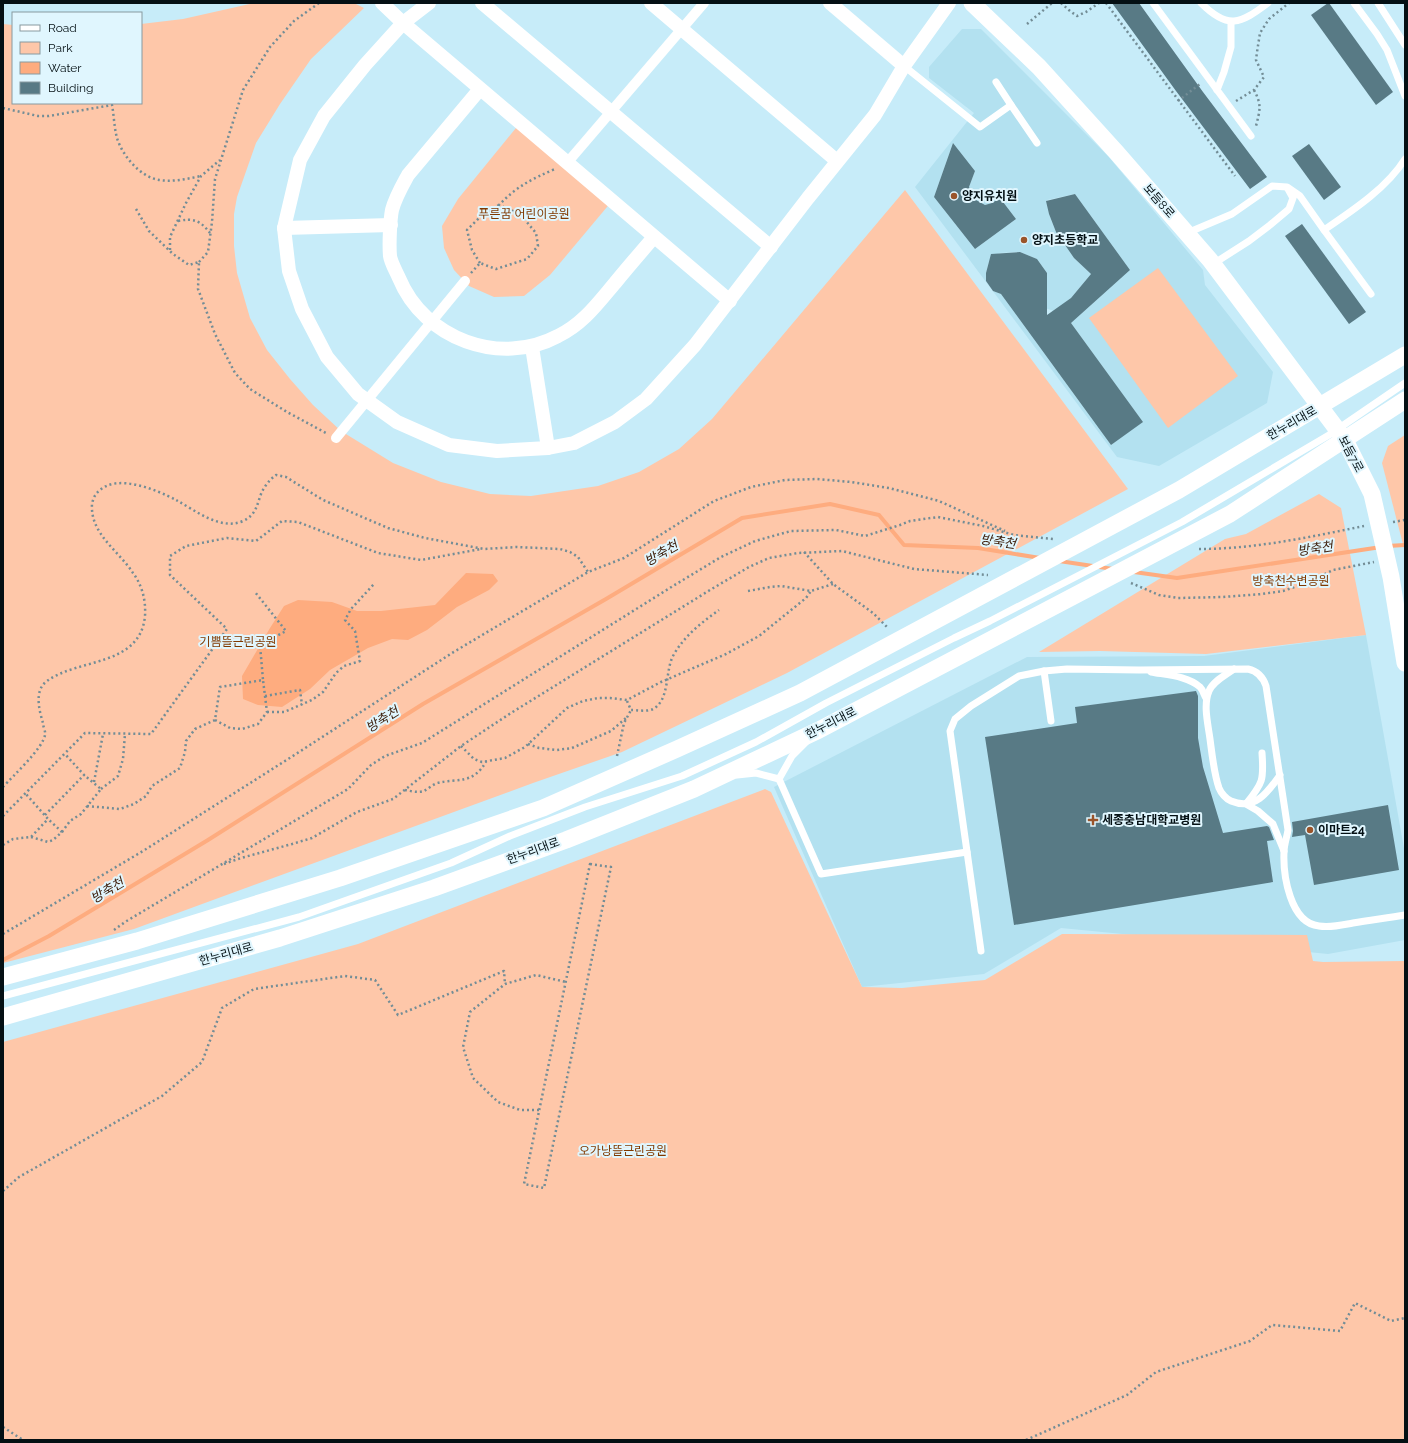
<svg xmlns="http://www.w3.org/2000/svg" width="1408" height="1443" viewBox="0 0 1408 1443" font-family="Raleway,'Noto Sans KR',sans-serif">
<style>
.built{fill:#b3e1f0;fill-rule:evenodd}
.green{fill:#fec7a9}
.water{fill:#feac7f}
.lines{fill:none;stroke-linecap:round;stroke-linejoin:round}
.stream{stroke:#feac7f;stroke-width:4}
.building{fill:#587a85}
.path{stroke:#738d96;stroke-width:2.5;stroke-dasharray:2 3;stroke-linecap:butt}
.service{stroke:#fff;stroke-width:7}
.pedestrian{stroke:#fff;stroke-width:10}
.minor{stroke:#fff;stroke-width:14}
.tertiary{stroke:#fff;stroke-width:17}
.poi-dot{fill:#9a542a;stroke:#e0f6fe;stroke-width:1.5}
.labels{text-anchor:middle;stroke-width:4;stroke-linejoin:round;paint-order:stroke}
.poi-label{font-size:12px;font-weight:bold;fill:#041014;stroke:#e0f6fe;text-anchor:start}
.street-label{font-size:12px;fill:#041014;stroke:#e0f6fe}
.park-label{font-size:12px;fill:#803900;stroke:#e0f6fe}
.water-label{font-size:13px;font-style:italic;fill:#3f200d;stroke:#e0f6fe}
</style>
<rect width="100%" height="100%" fill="#c7ecf9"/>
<g class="built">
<path d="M962 29H981L1108 156 1203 270 1205 285 1273 372 1267 403 1159 466 1117 457 915 187 974 113 929 78V67ZM953 143 975 171 969 187 976 200 985 205 992 203 1000 198 1016 219 975 249 934 197ZM1075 194 1130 270 1071 323 1142 421 1111 445 1001 294 993 291 986 281V273L989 262 999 253 1020 252 1037 259 1047 273V296L1042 307 1054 311 1071 298 1091 274 1074 258 1056 232 1049 214 1047 200Z"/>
<path d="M1366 635 1405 854V940L1328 954 1061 928 984 974 862 987 774 787 1027 657 1204 656Z"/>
</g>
<g class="green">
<path d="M254 3H354L364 8 311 59 280 104 256 143 237 197 234 214V246L237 273 250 318 267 350 290 379 313 405 341 431 393 463 441 482 490 494 531 496 598 486 639 472 679 449 712 419 905 190 1128 489 787 673 622 752 533 783 134 929 3 963V24L13 25V103H141V24L183 19Z"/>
<path d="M520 123 612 201 550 275 524 296 494 297 469 286 454 270 444 248 442 226 458 199Z"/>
<path d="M1158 268 1238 376 1168 428 1089 318Z"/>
<path d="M1405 435V552L1382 463 1388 446Z"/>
<path d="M1319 494 1341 508 1366 635 1206 654 1100 651 1039 652 1225 539 1246 534Z"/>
<path d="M765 789 771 792 862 987 902 988 985 980 1062 934 1307 935 1313 961 1323 962 1405 961V1440H3V1042L358 944Z"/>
</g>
<path class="water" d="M466 573 493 574 498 581 489 590 457 607 427 630 408 640 392 639 368 648 330 670 310 689 282 707 258 705 243 699 242 676 270 628 284 606 298 600 332 602 357 611H381L435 605Z"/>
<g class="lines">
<g class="stream">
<path d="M1387 546 1405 545"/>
<path d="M1059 561 1113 569"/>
<path d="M1134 572 1177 578 1381 547"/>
<path d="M3 960 49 936 208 840 423 704 606 599 742 518 830 504 879 515 904 545 978 548 1040 558"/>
</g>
</g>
<g class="building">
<path d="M1112 3H1139L1203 92 1267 177 1250 189 1176 91Z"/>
<path d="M1328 3H1329L1393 92 1376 105 1311 15Z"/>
<path d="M953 143 975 171 969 187 976 200 985 205 992 203 1000 198 1016 219 975 249 934 197Z"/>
<path d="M1309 144 1341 187 1324 200 1292 156Z"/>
<path d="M1075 194 1130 270 1071 323 1143 422 1111 445 1001 294 993 291 986 281V273L991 254 1020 252 1037 259 1047 273V315L1071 298 1091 274 1074 258 1056 232 1049 214 1046 201Z"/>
<path d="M1302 224 1366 312 1349 324 1285 236Z"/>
<path d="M1196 691 1198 696V738L1203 767 1223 833 1267 826 1269 827 1274 840 1267 841 1273 882 1014 925 985 737 1077 723 1075 707Z"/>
<path d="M1388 805 1399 870 1314 885 1305 835 1292 837 1293 831 1292 822Z"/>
</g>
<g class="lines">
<g class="path">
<path d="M1061 3 1070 11 1077 16 1086 12 1099 3"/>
<path d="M1106 3 1235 176"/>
<path d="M1027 24 1052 3"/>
<path d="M1254 90C1262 105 1260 110 1256 126"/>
<path d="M1178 101 1200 84"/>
<path d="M1236 101 1254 90 1264 77 1256 60 1257 52 1260 33 1269 19 1289 3"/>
<path d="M3 108 38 116H49L112 105C114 115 114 127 117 138 122 155 140 177 159 180 173 182 187 179 201 176"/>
<path d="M136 209 149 231 173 254 189 265 199 262 198 289 215 334 235 373 250 389 287 412 326 433"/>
<path d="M178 221C193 218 200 220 210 233"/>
<path d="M170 250V237L186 203 201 176 220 160"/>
<path d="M199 262 208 252 212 222 215 179 243 90 270 47 294 21 319 3"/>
<path d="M480 263 472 250 467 230 483 214 499 205"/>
<path d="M471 273 480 263 496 269 527 259 538 246 536 233 520 214 499 205C517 186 532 179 555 169"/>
<path d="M1393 522 1405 520"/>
<path d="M1199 549C1255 549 1310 537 1364 526"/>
<path d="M804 552 833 584 873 613 888 628"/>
<path d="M1131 583 1159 595 1178 598 1223 597 1262 594 1283 591 1309 582 1333 570 1374 562"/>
<path d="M748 591 770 587 781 586 811 591 833 584"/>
<path d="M265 696 300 690 302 705"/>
<path d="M627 701 631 710C637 710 647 712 653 709 670 700 665 671 673 656 684 636 701 623 719 610"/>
<path d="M267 712H284L312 700 323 692 336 673 344 666 360 661 355 631 345 620 351 609 374 584"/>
<path d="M215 720 230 728 242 729 258 724 267 712 263 680"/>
<path d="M528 744 539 748 557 750 572 748 611 731 626 718"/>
<path d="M461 746 474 759 482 762 505 758 525 747 567 708 583 701 598 698H610L627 700 661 682 726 654 759 636 806 598 811 591"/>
<path d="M617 756 624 723 631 710"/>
<path d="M94 782 103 734"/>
<path d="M3 787C13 776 43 748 45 735 46 732 43 727 43 723 39 710 34 690 47 681 78 658 140 667 145 616 146 600 142 585 133 573 119 551 90 534 92 504 93 499 95 494 99 491 117 473 157 490 176 500 195 510 220 531 243 521 256 515 257 505 261 494 264 487 269 480 276 475L286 477 323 500 388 528 425 538 484 549 517 547 560 549 570 552 578 557 588 572"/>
<path d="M101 789 118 776 123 759 125 734"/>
<path d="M405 790C411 791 418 793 424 791 428 789 432 785 437 783 458 778 472 785 486 762"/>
<path d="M87 806 120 809 134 804 146 796 152 786 180 768 185 752 186 741 195 729 215 720 220 687 263 680 260 645 286 631 255 592"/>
<path d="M45 815 84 775 65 754"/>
<path d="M3 816 85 733 151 734 227 629 170 575V556L186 546 227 538 256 541 282 521 298 522 378 553 421 560 481 549"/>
<path d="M62 832 70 821 81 814 101 789 84 775"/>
<path d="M31 837 48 842 53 840 62 832 48 819"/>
<path d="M3 845 13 839 31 837 48 819 25 793"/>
<path d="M224 864 241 858 292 844 312 838 357 812 393 799 461 746 511 713 710 590 749 567 769 558 798 553 842 551 914 569 988 575"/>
<path d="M590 864 611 867 544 1188 524 1184Z"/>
<path d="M114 930 125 922 348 789 371 765 385 756 422 743 673 586 721 557 755 541 791 531 836 530 865 536 900 525 910 521 938 517 983 526 1014 535 1054 539"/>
<path d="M3 934 143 851 296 754 452 653 588 572 624 558 714 501 751 487 785 480 817 479 851 482 889 488 939 501 1005 531"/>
<path d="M539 1110H520L498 1102 473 1078 463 1047 470 1012 505 984 536 975 566 982"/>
<path d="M3 1191 19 1177 162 1096 202 1062 222 1008 254 989 345 976 375 980 398 1015 504 971 505 984"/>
<path d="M3 1427 23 1440"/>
<path d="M1026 1440 1127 1395 1156 1372 1250 1341 1272 1325 1340 1331 1355 1303 1391 1321 1405 1318"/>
</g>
<g class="service">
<path d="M1153 3 1251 136"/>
<path d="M1201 3C1228 30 1240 24 1268 3"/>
<path d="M1354 3 1377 34 1387 50 1405 96"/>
<path d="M1378 3 1405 45"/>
<path d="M904 66 980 127 1011 105 1037 143"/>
<path d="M996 82 1011 105"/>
<path d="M1217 90 1224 72 1231 47V23"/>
<path d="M1324 230 1371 294"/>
<path d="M1187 233 1232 214 1272 186 1287 187 1300 196 1324 230C1352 211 1387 188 1405 159"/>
<path d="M1213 264 1249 241 1270 225 1289 209 1293 198 1288 189"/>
<path d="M1234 669C1226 675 1213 681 1209 691 1203 705 1208 724 1210 739 1212 754 1214 774 1219 788 1221 793 1226 799 1231 801 1255 811 1268 792 1280 775"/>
<path d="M1044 671 1051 721"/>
<path d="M1151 672C1167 675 1188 676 1200 687 1203 690 1204 695 1206 698"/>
<path d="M1262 753C1264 780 1263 783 1246 804L1258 811 1273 824 1284 851"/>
<path d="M737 775 756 773 779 779 792 756 806 742"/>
<path d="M779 779 821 874 967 852"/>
<path d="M981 951 950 731 955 719 971 706 1019 676 1044 671 1067 669 1139 670 1248 669C1257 671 1263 677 1266 686L1288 830C1287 837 1284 845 1284 852 1283 875 1290 923 1319 926 1331 928 1342 925 1353 923 1370 920 1388 918 1405 915"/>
<path d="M3 996 299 917 451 863 510 836 585 807 682 776 756 742 826 703 954 638 990 621 1182 522 1329 435 1405 383"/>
</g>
<g class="pedestrian">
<path d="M567 163 704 3"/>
<path d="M336 438 465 281"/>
</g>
<g class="minor">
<path d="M382 3 403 23 730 301"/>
<path d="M429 3 403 23 365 65 324 116 300 160 284 228 289 271 302 309 327 357 358 394 397 422 449 445 497 451 548 448 574 443 615 422 646 399 695 345 808 198 875 115 904 66 949 3"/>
<path d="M482 3 771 247"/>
<path d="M651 3 837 161"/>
<path d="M830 3 904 66"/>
<path d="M480 89 408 175C402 186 395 198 392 210 390 220 389 245 390 256 391 263 396 271 399 278 424 339 500 367 558 336 583 324 598 303 615 283 628 267 641 252 654 237"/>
<path d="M284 228 391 225"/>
<path d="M532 347 548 448"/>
</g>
<g class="tertiary">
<path d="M972 3 1039 67 1117 153 1210 260 1345 440 1372 494 1391 577 1405 663"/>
<path d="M3 977 137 941 340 878 543 808 677 749 800 693 1179 490 1405 355"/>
<path d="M3 1017 280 938 434 888 566 840 694 789 819 730 1230 514 1405 400"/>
</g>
</g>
<g class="poi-dot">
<circle cx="954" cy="196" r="4"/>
<circle cx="1024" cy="240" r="4"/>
<path d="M1091 814h4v4h4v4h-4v4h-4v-4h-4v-4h4z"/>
<circle cx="1310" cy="830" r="4"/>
</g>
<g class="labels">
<g class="poi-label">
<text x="962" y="200">양지유치원</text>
<text x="1032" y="244">양지초등학교</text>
<text x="1102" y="824">세종충남대학교병원</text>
<text x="1318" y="834">이마트24</text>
</g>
<g class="street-label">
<text transform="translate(1159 201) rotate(49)" y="4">보듬8로</text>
<text transform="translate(1292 423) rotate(-30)" y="4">한누리대로</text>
<text transform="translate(1351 454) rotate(62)" y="4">보듬7로</text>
<text transform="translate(831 723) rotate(-27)" y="4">한누리대로</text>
<text transform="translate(533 851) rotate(-20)" y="4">한누리대로</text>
<text transform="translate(226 954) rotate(-16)" y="4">한누리대로</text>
</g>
<g class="park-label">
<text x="524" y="218">푸른꿈 어린이공원</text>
<text x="1291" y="585">방축천수변공원</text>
<text x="238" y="646">기쁨뜰근린공원</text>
<text x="623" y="1155">오가낭뜰근린공원</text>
</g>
<g class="water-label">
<text transform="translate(998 541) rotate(8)" y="5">방축천</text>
<text transform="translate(1315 548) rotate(-8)" y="5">방축천</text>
<text transform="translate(661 553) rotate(-30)" y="5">방축천</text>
<text transform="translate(382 719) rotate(-32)" y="5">방축천</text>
<text transform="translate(107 890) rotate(-31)" y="5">방축천</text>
</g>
</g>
<rect width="1408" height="1443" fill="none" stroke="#041014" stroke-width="8"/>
<rect x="12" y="12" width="130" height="92" fill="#e0f6fe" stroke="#889aa0"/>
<rect x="20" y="25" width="20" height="6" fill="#ffffff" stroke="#889aa0"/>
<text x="48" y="32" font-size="12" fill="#041014">Road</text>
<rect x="20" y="42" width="20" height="12" fill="#fec7a9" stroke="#889aa0"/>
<text x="48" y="52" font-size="12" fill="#041014">Park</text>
<rect x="20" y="62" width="20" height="12" fill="#feac7f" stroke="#889aa0"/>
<text x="48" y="72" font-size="12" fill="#041014">Water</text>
<rect x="20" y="82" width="20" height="12" fill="#587a85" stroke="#889aa0"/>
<text x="48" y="92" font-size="12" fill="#041014">Building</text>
</svg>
